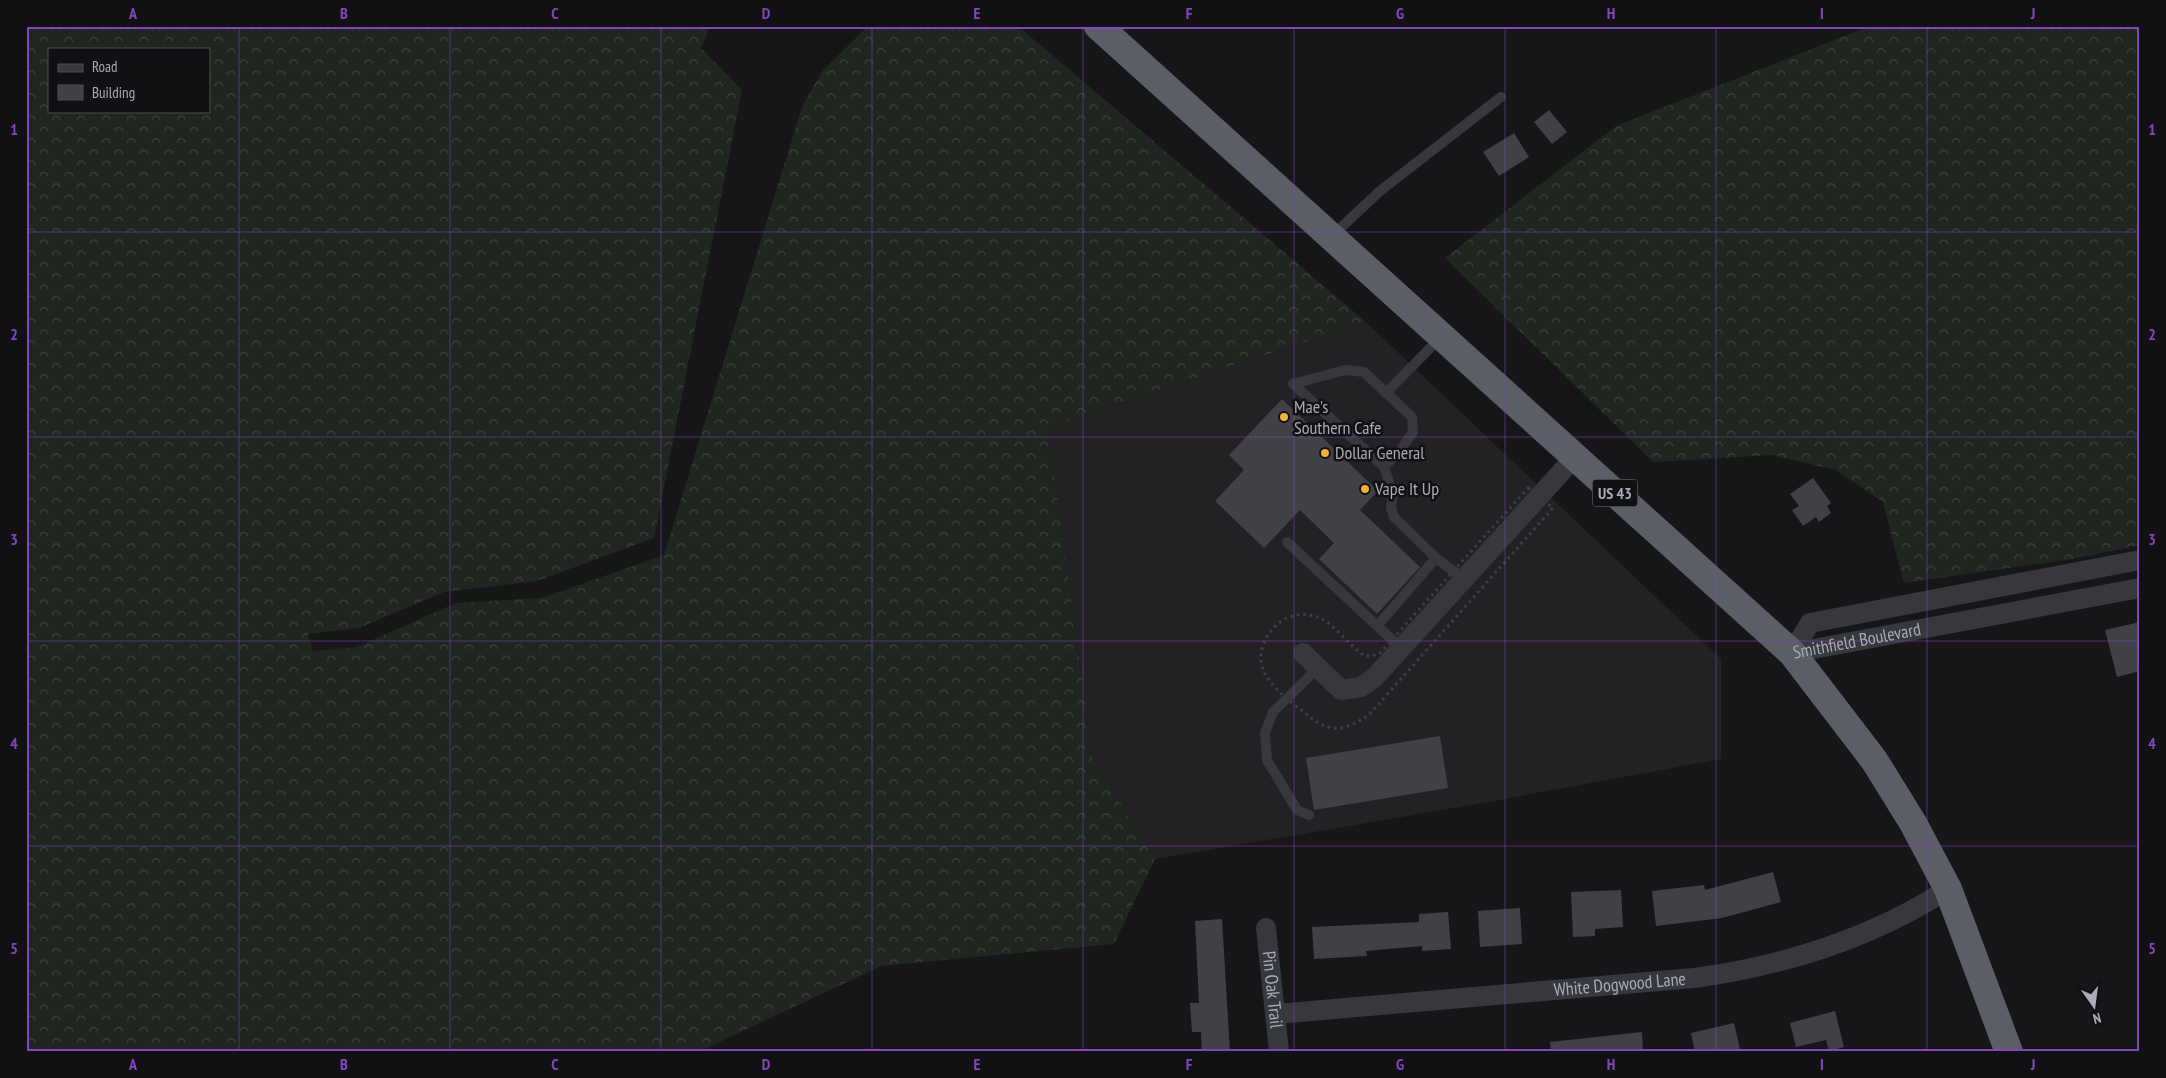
<svg xmlns="http://www.w3.org/2000/svg" width="2166" height="1078" viewBox="0 0 2166 1078" font-family="'PT Sans Narrow',sans-serif">
<style>
.built{fill:#222225}
.forest{fill:url(#forest-crowns);fill-rule:evenodd}
.building{fill:#404145}
.lines{fill:none;stroke-linecap:round;stroke-linejoin:round}
.path{stroke:#3d3f44;stroke-width:3;stroke-dasharray:2.5 4;stroke-linecap:butt}
.service{stroke:#37383d;stroke-width:10}
.minor{stroke:#37383d;stroke-width:20}
.trunk{stroke:#5b5e65;stroke-width:28}
.grid{fill:none;stroke:#8446be;stroke-width:1;stroke-opacity:0.55}
.poi-dot{fill:#f2b134;stroke:#111113;stroke-width:2}
.labels{text-anchor:middle;stroke-width:5;stroke-linejoin:round;paint-order:stroke}
.shield{fill:#111113;stroke:#7b7e86;stroke-width:1}
.shield-label{font-size:16px;font-weight:bold;fill:#a8adb8}
.poi-label{font-size:18px;fill:#a8adb8;stroke:#111113;text-anchor:start}
.street-label{font-size:18px;fill:#a8adb8;stroke:#111113}
.neatline{fill:none;stroke:#8446be;stroke-width:2}
.grid-label{font-size:16px;text-anchor:middle;font-weight:bold;fill:#8446be}
</style>
<defs>
<pattern id="forest-crowns" width="20" height="18" patternUnits="userSpaceOnUse" patternTransform="scale(1.25)"><rect width="20" height="18" fill="#1e261f"/><path d="M2 6a3 3 0 1 1 6 0M12 15a3 3 0 1 1 6 0" fill="none" stroke="#3c433d"/></pattern>
</defs>
<rect width="100%" height="100%" fill="#161618"/>
<path class="built" d="M1366 322 1721 659V759L1466 806 1155 859 1092 756 1048 427Z"/>
<g class="forest">
<path d="M26 26H710L701 48 742 90 654 538 537 581 444 592 359 628 308 634 313 651 357 647 456 603 542 598 664 555 802 107 823 70 868 26H1018L1366 322 1048 427 1092 756 1155 859 1114 944 881 966 698 1052H26ZM49 49H209V111H49Z"/>
<path d="M1870 26H2140V545L2073 559 1904 583 1883 502 1836 470 1772 455 1653 462 1445 258 1616 126Z"/>
</g>
<g class="building">
<path d="M1549 110 1567 132 1552 144 1534 122Z"/>
<path d="M1514 133 1529 157 1499 176 1483 152Z"/>
<path d="M1282 399 1378 491 1360 510 1420 567 1377 614 1319 559 1334 543 1300 510 1264 548 1215 501 1244 470 1229 455Z"/>
<path d="M1813 478 1831 503 1827 506 1831 513 1819 522 1816 517 1803 526 1792 510 1799 506 1790 494Z"/>
<path d="M2140 622V671L2117 677 2105 630Z"/>
<path d="M1440 736 1448 788 1314 810 1306 758Z"/>
<path d="M1773 872 1781 902 1722 918 1656 926 1652 891 1704 885 1705 890Z"/>
<path d="M1621 890 1623 927 1595 929V936L1573 937 1571 892Z"/>
<path d="M1520 908 1522 944 1480 947 1478 911Z"/>
<path d="M1448 912 1451 949 1422 951V946L1366 951 1367 956 1314 959 1312 927 1419 922V914Z"/>
<path d="M1222 919 1230 1052H1202L1201 1032H1192L1190 1003H1199L1195 921Z"/>
<path d="M1835 1011 1844 1047 1829 1051 1826 1040 1796 1047 1790 1023Z"/>
<path d="M1734 1023 1740 1049 1727 1052H1695L1691 1033Z"/>
<path d="M1642 1032 1643 1052H1551L1550 1042Z"/>
</g>
<g class="lines">
<path class="path" d="M1528 488 1553 508 1368 716C1357 722 1345 730 1332 728 1319 726 1310 717 1300 709 1288 700 1272 687 1265 674 1254 653 1267 629 1285 619 1296 613 1311 613 1322 619 1338 628 1349 646 1365 656H1372L1380 653Z"/>
<g class="service">
<path d="M1332 236 1380 191 1501 97"/>
<path d="M1293 384 1384 467 1393 494 1391 508 1394 517 1436 558 1464 579"/>
<path d="M1293 384 1345 370 1364 372 1412 417 1413 432 1400 451 1384 467"/>
<path d="M1386 393 1441 337"/>
<path d="M1287 542 1401 648"/>
<path d="M1377 626 1436 558"/>
<path d="M1309 815 1297 810 1267 760 1265 733 1273 712 1318 668"/>
</g>
<g class="minor">
<path d="M1303 653 1341 690 1361 687 1374 678 1575 457"/>
<path d="M1792 653 1810 623 2140 560"/>
<path id="s1" d="M1792 653 2140 588"/>
<path id="s2" d="M1266 928 1279 1052"/>
<path id="s3" d="M1276 1014 1694 978C1783 966 1872 938 1948 889"/>
</g>
<path class="trunk" d="M1098 26 1792 653 1874 760 1913 823 1948 889 2009 1052"/>
</g>
<path class="grid" d="M239 26V1052M450 26V1052M661 26V1052M872 26V1052M1083 26V1052M1294 26V1052M1505 26V1052M1716 26V1052M1927 26V1052M26 232H2140M26 437H2140M26 641H2140M26 846H2140"/>
<g class="poi-dot">
<circle cx="1284" cy="417" r="5"/>
<circle cx="1325" cy="453" r="5"/>
<circle cx="1365" cy="489" r="5"/>
</g>
<g class="labels">
<rect class="shield" x="1592.5" y="479.5" width="45" height="27" rx="4"/>
<g class="shield-label">
<text x="1615" y="499">US 43</text>
</g>
<g class="poi-label">
<text x="1294" y="413">Mae's<tspan x="1294" dy="21">Southern Cafe</tspan></text>
<text x="1335" y="459">Dollar General</text>
<text x="1375" y="495">Vape It Up</text>
</g>
<g class="street-label">
<text dy="6" stroke="none"><textPath href="#s1" startOffset="66">Smithfield Boulevard</textPath></text>
<text dy="6" stroke="none"><textPath href="#s3" startOffset="345">White Dogwood Lane</textPath></text>
<text dy="6" stroke="none"><textPath href="#s2" startOffset="62">Pin Oak Trail</textPath></text>
</g>
</g>
<rect width="2166" height="1078" fill="none" stroke="#111113" stroke-width="55"/>
<rect x="48" y="48" width="162" height="65" fill="#111113" stroke="#4d4f55"/>
<rect x="58" y="64" width="25" height="8" fill="#37383d" stroke="#4d4f55"/>
<text x="92" y="72" font-size="15" fill="#a8adb8">Road</text>
<rect x="58" y="85" width="25" height="15" fill="#404145" stroke="#4d4f55"/>
<text x="92" y="98" font-size="15" fill="#a8adb8">Building</text>
<g transform="translate(2094 1006) rotate(166)" stroke="#111113" stroke-width="4" paint-order="stroke">
<path d="M0-4L9 19L0 12L-9 19Z" fill="#a8adb8"/>
<text y="-8" font-size="14" font-weight="bold" text-anchor="middle" fill="#a8adb8">N</text>
</g>
<rect x="28" y="28" width="2110" height="1022" class="neatline"/>
<g class="grid-label">
<text x="133" y="19">A</text>
<text x="344" y="19">B</text>
<text x="555" y="19">C</text>
<text x="766" y="19">D</text>
<text x="977" y="19">E</text>
<text x="1189" y="19">F</text>
<text x="1400" y="19">G</text>
<text x="1611" y="19">H</text>
<text x="1822" y="19">I</text>
<text x="2033" y="19">J</text>
<text x="14" y="135">1</text>
<text x="2152" y="135">1</text>
<text x="14" y="340">2</text>
<text x="2152" y="340">2</text>
<text x="14" y="545">3</text>
<text x="2152" y="545">3</text>
<text x="14" y="749">4</text>
<text x="2152" y="749">4</text>
<text x="14" y="954">5</text>
<text x="2152" y="954">5</text>
<text x="133" y="1070">A</text>
<text x="344" y="1070">B</text>
<text x="555" y="1070">C</text>
<text x="766" y="1070">D</text>
<text x="977" y="1070">E</text>
<text x="1189" y="1070">F</text>
<text x="1400" y="1070">G</text>
<text x="1611" y="1070">H</text>
<text x="1822" y="1070">I</text>
<text x="2033" y="1070">J</text>
</g>
</svg>
